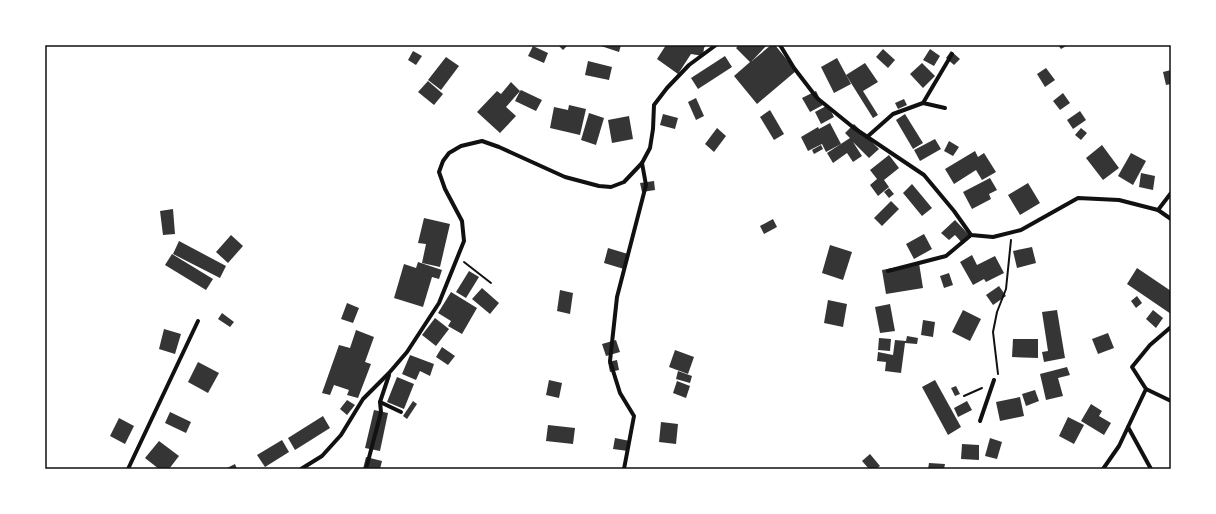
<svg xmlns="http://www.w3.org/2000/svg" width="1216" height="514" viewBox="0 0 1216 514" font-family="Arial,sans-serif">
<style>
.building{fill:#353535}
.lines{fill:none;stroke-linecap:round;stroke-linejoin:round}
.path{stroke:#111;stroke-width:2}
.minor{stroke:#111;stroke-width:4}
.neatline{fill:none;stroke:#111;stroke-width:1.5}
</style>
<rect width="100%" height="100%" fill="#fff"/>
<g class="building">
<path d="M558 45H568L563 50Z"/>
<path d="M598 45H621L619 52Z"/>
<path d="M666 45H706L704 48 703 56 691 54 678 74 657 59Z"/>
<path d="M739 45H767L752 61 771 45H775L796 71 757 104 734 76 750 62 736 48Z"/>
<path d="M1058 45H1068L1061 49Z"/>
<path d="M533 46 548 53 544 63 528 56Z"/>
<path d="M883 49 895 60 888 68 876 57Z"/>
<path d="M930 49 940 56 934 66 923 60Z"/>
<path d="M413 51 422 56 416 65 408 60Z"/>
<path d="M951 51 960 59 954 65 946 58Z"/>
<path d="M725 56 732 67 698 89 691 78Z"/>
<path d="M446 57 459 66 441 90 428 80Z"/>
<path d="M837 58 851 84 834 93 821 67Z"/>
<path d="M588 61 612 67 609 80 585 75Z"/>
<path d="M865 63 878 82 863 91 878 115 873 118 846 75Z"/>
<path d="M922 63 935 76 923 88 910 74Z"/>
<path d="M1046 68 1055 80 1045 87 1037 74Z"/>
<path d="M1171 70V84L1166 85 1163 72Z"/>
<path d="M428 81 443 94 434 105 418 92Z"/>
<path d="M511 82 520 91 521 90 542 100 536 111 515 101 520 91 506 107 516 116 500 133 477 112 497 91 501 94Z"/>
<path d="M816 91 823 105 810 112 802 98Z"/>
<path d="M1063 93 1070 103 1060 110 1053 101Z"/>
<path d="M696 98 704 116 696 120 688 102Z"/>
<path d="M904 99 907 105 898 109 895 103Z"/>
<path d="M569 105 586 109 580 135 550 128 554 107 568 110Z"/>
<path d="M828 105 834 117 821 124 815 112Z"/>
<path d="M770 110 784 134 774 140 760 117Z"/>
<path d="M1080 111 1086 120 1073 129 1067 120Z"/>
<path d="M589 113 604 118 596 145 581 140Z"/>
<path d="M663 114 678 118 675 129 660 125Z"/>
<path d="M905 114 923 143 913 149 896 120Z"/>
<path d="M629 116 633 139 612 143 608 120Z"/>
<path d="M830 123 841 144 826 152 822 144 808 151 801 137 818 127 819 129Z"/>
<path d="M854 124 879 149 869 158 853 142 862 156 853 162 847 153 833 163 827 153 850 138 845 133Z"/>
<path d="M717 128 726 136 714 152 705 144Z"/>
<path d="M1081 128 1087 133 1081 140 1075 135Z"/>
<path d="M935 139 941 149 920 161 914 150Z"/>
<path d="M949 141 959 147 953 156 944 151Z"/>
<path d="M821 145 823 149 814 154 812 150Z"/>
<path d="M1102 145 1119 168 1103 180 1086 158Z"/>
<path d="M975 151 978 157 984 153 996 172 982 180 976 170 954 184 945 169Z"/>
<path d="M1131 153 1146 161 1133 185 1118 176Z"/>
<path d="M889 155 899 168 884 180 889 187 878 196 870 185 877 179 870 170Z"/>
<path d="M1141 173 1155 176 1153 190 1139 187Z"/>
<path d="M990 178 997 190 989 194 991 199 972 209 963 192Z"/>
<path d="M654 181 655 190 642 192 640 183Z"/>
<path d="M1028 183 1040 203 1020 215 1008 195Z"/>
<path d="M912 184 932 208 922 216 903 193Z"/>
<path d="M889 188 894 194 889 198 884 192Z"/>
<path d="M891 201 899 209 882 226 874 218Z"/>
<path d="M173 209 175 234 163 235 160 211Z"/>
<path d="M424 218 450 224 440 267 422 263 426 244 418 243Z"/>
<path d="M773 219 777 227 764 234 760 226Z"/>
<path d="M955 220 971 237 963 244 955 235 949 240 941 233Z"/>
<path d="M924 234 932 249 914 259 906 244Z"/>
<path d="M231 235 243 246 228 263 216 252Z"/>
<path d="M179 241 226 266 220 278 173 254Z"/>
<path d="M830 245 852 252 843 280 822 273Z"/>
<path d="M1032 247 1036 263 1017 268 1013 251Z"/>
<path d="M608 248 628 254 624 269 604 263Z"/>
<path d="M172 254 213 279 206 290 165 265Z"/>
<path d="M972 255 977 265 995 256 1004 273 986 282 984 279 973 285 960 262Z"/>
<path d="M418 262 442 270 439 279 432 277 423 307 394 298 404 264 416 268Z"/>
<path d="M919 263 923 288 886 294 882 270Z"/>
<path d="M1137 268 1171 291V314L1127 284Z"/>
<path d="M469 271 479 277 466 298 456 292Z"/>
<path d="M949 273 953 285 944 288 940 276Z"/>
<path d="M999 286 1006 296 993 305 986 295Z"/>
<path d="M482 288 499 303 490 314 472 299Z"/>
<path d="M560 290 573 293 570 314 557 311Z"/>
<path d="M451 292 477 308 462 334 448 326 451 321 438 313Z"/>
<path d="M1137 296 1142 303 1136 308 1131 301Z"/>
<path d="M828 300 847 304 843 327 824 323Z"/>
<path d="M347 303 359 308 353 323 341 319Z"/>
<path d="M890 304 895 331 880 333 875 307Z"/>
<path d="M963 310 981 319 970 341 952 332Z"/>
<path d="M1057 310 1065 358 1044 362 1042 352 1048 351 1042 312Z"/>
<path d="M1153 310 1163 318 1156 328 1146 319Z"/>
<path d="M222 313 234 322 230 327 218 319Z"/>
<path d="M435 318 449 329 436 346 422 335Z"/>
<path d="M923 320 935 322 933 337 921 335Z"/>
<path d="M164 329 181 334 175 354 159 349Z"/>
<path d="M356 330 374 337 365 362 371 364 358 398 347 395 349 390 334 385 330 395 322 393 339 345 350 348Z"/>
<path d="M1108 333 1114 348 1098 354 1092 339Z"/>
<path d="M907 336 918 338 917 344 905 343 901 373 885 371 886 362 877 361 878 352 893 355 895 340 906 341Z"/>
<path d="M879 338 891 339 890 351 878 350Z"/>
<path d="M1013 339H1038V358L1012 357Z"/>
<path d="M616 340 620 352 606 356 602 344Z"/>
<path d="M442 347 455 356 448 365 436 357Z"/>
<path d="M675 350 694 357 688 374 669 367Z"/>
<path d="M410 355 434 364 430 376 420 371 416 380 402 374Z"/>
<path d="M617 360 619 370 610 372 608 362Z"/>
<path d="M198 362 219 373 208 393 188 382Z"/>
<path d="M1067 367 1070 375 1058 378 1063 396 1046 400 1040 374Z"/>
<path d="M678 371 692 376 690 383 676 379Z"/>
<path d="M397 377 414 384 404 409 387 402Z"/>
<path d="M549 380 562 383 559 398 546 395Z"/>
<path d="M935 380 961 427 948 435 922 387Z"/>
<path d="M677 381 690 386 686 398 673 393Z"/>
<path d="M956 386 960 394 955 396 951 388Z"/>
<path d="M1035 390 1039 401 1026 406 1022 394Z"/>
<path d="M1020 397 1024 416 1000 421 996 402Z"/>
<path d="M347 400 355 405 347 415 340 409Z"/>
<path d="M413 401 417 404 407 419 403 416Z"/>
<path d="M967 401 972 410 958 417 954 408Z"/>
<path d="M1091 404 1102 411 1099 416 1111 423 1104 435 1081 421Z"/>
<path d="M374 410 388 413 380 451 365 448Z"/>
<path d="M170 412 191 422 186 433 165 423Z"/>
<path d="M323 416 330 428 295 450 288 438Z"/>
<path d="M1068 417 1084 425 1074 444 1059 436Z"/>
<path d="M119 418 134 426 125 444 110 436Z"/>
<path d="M661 422 678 424 676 444 659 442Z"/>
<path d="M548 425 575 428 573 444 546 441Z"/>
<path d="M615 438 630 441 628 451 613 449Z"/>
<path d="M990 438 1002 442 997 459 985 456Z"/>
<path d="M282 440 289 452 265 467 257 455Z"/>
<path d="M159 441 179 456 169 469H159L145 458Z"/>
<path d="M962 444 979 445V460L961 459Z"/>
<path d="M870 454 880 466 876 469H869L862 461Z"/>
<path d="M366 457 382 461 380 469H363Z"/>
<path d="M929 463 945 464 944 469H928Z"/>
<path d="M235 464 237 469H225Z"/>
</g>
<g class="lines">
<g class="path">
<path d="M464 262 491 283"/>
<path d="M998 374 993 332 997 312 1006 289 1011 240"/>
<path d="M964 396 982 388"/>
</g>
<g class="minor">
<path d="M780 45 794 68 817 98 854 128 924 175 954 211 971 235 993 237 1021 230 1078 198 1119 200 1158 210 1171 193"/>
<path d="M923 103 952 54"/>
<path d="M867 137 893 114 923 103 945 108"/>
<path d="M1158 210 1171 219"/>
<path d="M888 271 946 256 971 235"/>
<path d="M1146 389 1171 401"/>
<path d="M380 402 401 412"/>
<path d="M980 421 994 380"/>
<path d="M1128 427 1151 469"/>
<path d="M128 469 198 321"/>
<path d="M301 469 322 456 341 435 363 399 389 373 407 352 439 303 464 241 462 221 445 189 439 172 443 161 449 153 461 146 482 141 499 147 565 177 599 186 611 187 624 182 642 163 650 148 653 129 654 105 667 88 689 65 716 45"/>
<path d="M366 469 381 412 380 402 389 375"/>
<path d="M624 469 634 416 620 393 610 361 617 297 646 185 642 163"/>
<path d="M1103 469 1119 446 1146 389 1132 367 1150 345 1171 327"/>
</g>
</g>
<rect width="1216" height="514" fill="none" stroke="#ffffff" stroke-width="92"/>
<rect x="46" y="46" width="1124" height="422" class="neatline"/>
</svg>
